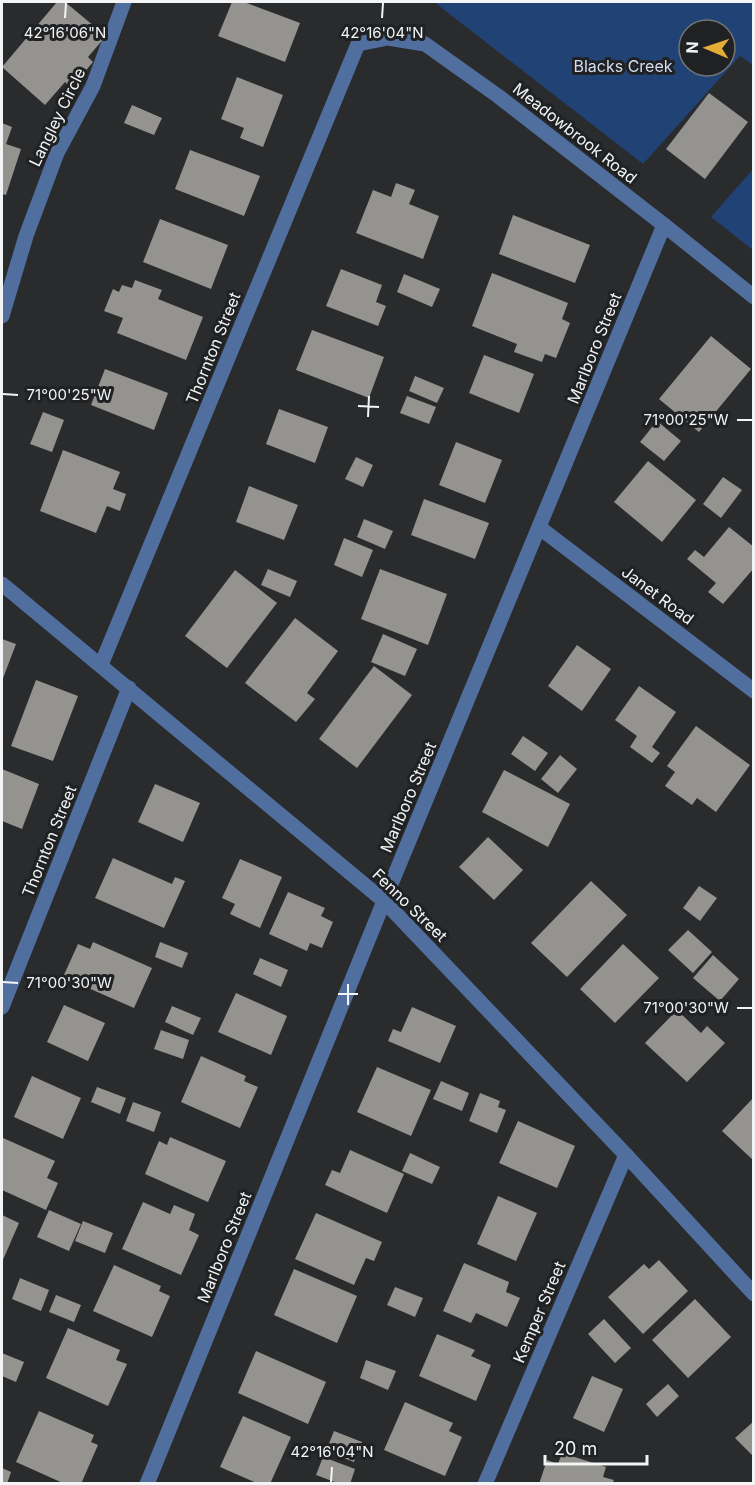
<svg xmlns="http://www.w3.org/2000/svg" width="755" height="1485" viewBox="0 0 755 1485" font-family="Inter,sans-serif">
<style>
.green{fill:#204275;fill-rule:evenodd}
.building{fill:#959390}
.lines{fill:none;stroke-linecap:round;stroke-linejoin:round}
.minor{stroke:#506f9f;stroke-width:15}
.ticks{fill:none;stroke:#f3f4f6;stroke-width:2}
.labels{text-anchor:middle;stroke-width:6;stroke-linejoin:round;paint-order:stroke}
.park-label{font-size:16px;fill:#d0ddf1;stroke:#202123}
.street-label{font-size:16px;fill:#f3f4f6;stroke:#202123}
.ticks-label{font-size:15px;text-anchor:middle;fill:#f3f4f6;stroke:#202123;stroke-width:6;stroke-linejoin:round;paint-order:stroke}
</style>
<rect width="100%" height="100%" fill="#292b2d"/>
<g class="green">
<path d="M434 2H753V65L740 56 643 164ZM689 30H725V66H689Z"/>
<path d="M753 169V250L711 217Z"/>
</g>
<g class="building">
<path d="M57 2H65L106 36 88 57 93 62 71 88 65 82 45 105 2 67Z"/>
<path d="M232 2H244L300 23 285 62 218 36Z"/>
<path d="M237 77 283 95 263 147 240 138 244 128 221 119Z"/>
<path d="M709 93 748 122 705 179 666 149Z"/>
<path d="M132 105 162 118 154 135 124 123Z"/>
<path d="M2 123 12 127 6 144 21 149 6 195 2 194Z"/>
<path d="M190 150 260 176 244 216 175 189Z"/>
<path d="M396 183 415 190 409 204 439 216 423 259 356 233 373 190 391 197Z"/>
<path d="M513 215 590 245 575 283 499 254Z"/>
<path d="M160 219 228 245 211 289 143 262Z"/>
<path d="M341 269 382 285 376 302 386 306 378 326 326 306Z"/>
<path d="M492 273 568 303 562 319 570 323 556 358 545 354 542 362 514 352 517 344 472 326Z"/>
<path d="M404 274 440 289 432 307 397 292Z"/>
<path d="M135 280 162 290 158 299 203 317 186 360 117 333 123 318 104 311 113 289 119 292 122 285 132 288Z"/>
<path d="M312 330 384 357 369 398 296 370Z"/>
<path d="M711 336 751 369 699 432 659 399Z"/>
<path d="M484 355 534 374 519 413 469 393Z"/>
<path d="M105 369 168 393 154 430 91 405Z"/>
<path d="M415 376 444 388 437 403 409 391Z"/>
<path d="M407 396 436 407 429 424 400 413Z"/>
<path d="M279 409 328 427 315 463 266 444Z"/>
<path d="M43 412 64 420 52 452 30 444Z"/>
<path d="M657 421 681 441 664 461 640 442Z"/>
<path d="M456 442 502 460 485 503 439 485Z"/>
<path d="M63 450 120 472 113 489 126 494 120 511 107 506 96 533 40 511Z"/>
<path d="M356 457 373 465 363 487 345 479Z"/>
<path d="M648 461 696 500 662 542 614 502Z"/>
<path d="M723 477 742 490 721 518 703 504Z"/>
<path d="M249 486 298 505 284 540 236 522Z"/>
<path d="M424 499 489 523 475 559 411 535Z"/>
<path d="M364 519 393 531 385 549 357 537Z"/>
<path d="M729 527 754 547V568L723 604 708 592 716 583 687 559 695 550 704 557Z"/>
<path d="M344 538 373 550 362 577 334 565Z"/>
<path d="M268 569 297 581 290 597 261 585Z"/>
<path d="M380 569 447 594 428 645 361 619Z"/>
<path d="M235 570 277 603 227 668 185 636Z"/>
<path d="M295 618 338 651 307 693 315 699 296 722 245 683Z"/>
<path d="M383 634 417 649 405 676 371 662Z"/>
<path d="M2 639 16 644 2 681Z"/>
<path d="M577 645 611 669 582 711 548 686Z"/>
<path d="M374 666 412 695 357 768 319 739Z"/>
<path d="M36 680 78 696 53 761 11 746Z"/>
<path d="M639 686 676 712 652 747 660 753 652 763 630 747 637 736 615 720Z"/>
<path d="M696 726 750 765 716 812 697 798 692 805 665 786 675 772 667 766Z"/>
<path d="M523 736 548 753 535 771 511 754Z"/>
<path d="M560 755 577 769 558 793 541 779Z"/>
<path d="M2 769 39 784 22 829 2 821Z"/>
<path d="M504 770 570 804 548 847 482 812Z"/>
<path d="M155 784 200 803 183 842 138 822Z"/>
<path d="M488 837 523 870 494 900 459 867Z"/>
<path d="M113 858 172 884 175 877 185 881 164 928 95 898Z"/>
<path d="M240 859 282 877 260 928 230 914 235 904 222 898Z"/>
<path d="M591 881 627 915 567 977 531 943Z"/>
<path d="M699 886 717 898 700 921 683 908Z"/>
<path d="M288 892 325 908 321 916 333 922 322 948 310 943 307 951 269 934Z"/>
<path d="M688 930 712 952 693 973 668 950Z"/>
<path d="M93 942 152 968 134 1008 63 977 78 944 90 949Z"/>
<path d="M160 942 188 953 182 968 155 957Z"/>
<path d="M623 944 659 978 615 1023 580 989Z"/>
<path d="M713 955 739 979 720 1001 693 978Z"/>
<path d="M260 958 288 970 281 987 253 974Z"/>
<path d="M236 993 287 1016 271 1055 218 1032Z"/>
<path d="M64 1005 105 1023 88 1061 47 1042Z"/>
<path d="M172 1006 201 1018 193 1035 165 1022Z"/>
<path d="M412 1007 456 1026 440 1063 388 1041 393 1029 401 1032Z"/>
<path d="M677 1010 701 1033 707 1026 725 1043 687 1082 645 1043Z"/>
<path d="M161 1030 189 1040 183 1059 154 1049Z"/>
<path d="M201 1056 246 1076 244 1081 258 1087 240 1128 181 1102Z"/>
<path d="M377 1067 431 1090 411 1136 357 1112Z"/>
<path d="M32 1076 81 1098 63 1139 14 1117Z"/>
<path d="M441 1081 469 1093 462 1111 433 1099Z"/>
<path d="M97 1087 126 1098 120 1114 91 1102Z"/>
<path d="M480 1093 500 1101 498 1107 506 1110 497 1133 469 1121Z"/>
<path d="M754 1097V1161L722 1131Z"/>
<path d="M133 1102 161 1112 154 1132 126 1121Z"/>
<path d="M518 1121 575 1146 557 1188 499 1163Z"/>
<path d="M170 1137 226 1161 208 1202 145 1174 159 1141 167 1145Z"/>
<path d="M3 1138 55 1161 47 1178 58 1183 46 1210 2 1190Z"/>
<path d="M350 1150 404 1174 387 1213 325 1185 332 1170 340 1173Z"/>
<path d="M410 1153 440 1167 432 1184 402 1171Z"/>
<path d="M498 1196 537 1213 516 1261 477 1244Z"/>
<path d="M143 1202 170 1214 174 1205 195 1214 189 1230 199 1235 181 1275 122 1249Z"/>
<path d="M49 1210 81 1224 69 1251 37 1237Z"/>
<path d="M316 1213 382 1242 374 1261 366 1258 354 1285 295 1259Z"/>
<path d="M2 1215 19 1223 2 1262Z"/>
<path d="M83 1221 113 1233 105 1253 75 1241Z"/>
<path d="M659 1260 688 1291 643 1334 608 1297 644 1264 649 1269Z"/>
<path d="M464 1263 509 1282 506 1292 520 1298 507 1327 476 1313 471 1323 443 1311Z"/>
<path d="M114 1265 161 1286 159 1291 170 1296 152 1337 93 1311Z"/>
<path d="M294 1269 357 1296 337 1343 274 1315Z"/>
<path d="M20 1278 49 1290 41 1311 12 1299Z"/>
<path d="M395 1287 423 1298 415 1317 387 1305Z"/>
<path d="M56 1295 81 1305 74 1322 49 1312Z"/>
<path d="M695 1299 731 1337 688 1378 652 1340Z"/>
<path d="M604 1319 631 1348 615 1363 588 1334Z"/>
<path d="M68 1328 120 1350 116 1360 127 1364 108 1406 46 1378Z"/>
<path d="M437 1334 475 1350 471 1356 491 1365 476 1401 419 1376Z"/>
<path d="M256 1351 326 1382 308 1424 238 1393Z"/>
<path d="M2 1353 24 1362 16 1382 2 1376Z"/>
<path d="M366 1360 396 1371 388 1390 360 1378Z"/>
<path d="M592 1376 623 1389 604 1432 573 1418Z"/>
<path d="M668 1384 679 1396 657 1417 646 1404Z"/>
<path d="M405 1402 453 1423 449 1431 462 1437 445 1476 384 1450Z"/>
<path d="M39 1411 94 1435 91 1442 98 1445 81 1484H65L16 1462Z"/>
<path d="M243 1416 291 1437 270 1484H259L220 1467Z"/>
<path d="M754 1421V1457L735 1438Z"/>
<path d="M334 1431 362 1442 354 1462 326 1451Z"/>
<path d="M562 1453 606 1467 603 1477 614 1480 612 1484H539L547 1460 558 1464Z"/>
<path d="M323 1457 355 1469 350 1484H340L316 1475Z"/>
<path d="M2 1468 11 1472 7 1484H2Z"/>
</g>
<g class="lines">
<g class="minor">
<path d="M2 316 26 236 57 153 93 86 124 2"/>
<path d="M540 528 754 691"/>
<path d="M2 584 384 901 626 1155 754 1294"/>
<path d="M101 665 358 44 388 38 425 44 498 96 664 225 754 297"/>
<path d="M2 1007 129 688"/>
<path d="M147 1484 384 901 664 225"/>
<path d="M485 1484 626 1155"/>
</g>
</g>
<path class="ticks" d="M65 18 66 3M382 18 383 3M3 394 18 395M358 406 379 407M368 417 369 396M737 420H752M3 982 18 983M338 994H358M348 1005V984M737 1008H752M331 1482 332 1467"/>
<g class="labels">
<g class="park-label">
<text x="623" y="72">Blacks Creek</text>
</g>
<g class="street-label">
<text transform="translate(57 117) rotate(-64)" y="6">Langley Circle</text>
<text transform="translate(575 133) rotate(38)" y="6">Meadowbrook Road</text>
<text transform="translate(213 348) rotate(-68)" y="6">Thornton Street</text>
<text transform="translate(594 348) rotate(-68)" y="6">Marlboro Street</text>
<text transform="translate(658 595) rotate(37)" y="6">Janet Road</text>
<text transform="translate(408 797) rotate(-67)" y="6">Marlboro Street</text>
<text transform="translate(49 841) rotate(-68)" y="6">Thornton Street</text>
<text transform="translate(410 905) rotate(44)" y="6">Fenno Street</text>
<text transform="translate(224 1247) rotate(-68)" y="6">Marlboro Street</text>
<text transform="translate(539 1312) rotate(-67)" y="6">Kemper Street</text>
</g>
</g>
<g class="ticks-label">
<text x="65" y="38">42°16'06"N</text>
<text x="382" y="38">42°16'04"N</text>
<text x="69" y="400">71°00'25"W</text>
<text x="686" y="425">71°00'25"W</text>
<text x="69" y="988">71°00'30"W</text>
<text x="686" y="1013">71°00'30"W</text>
<text x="332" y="1457">42°16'04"N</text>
</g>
<rect width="755" height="1485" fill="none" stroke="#f3f4f6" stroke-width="6"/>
<g transform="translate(707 48) rotate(272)"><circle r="28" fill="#202123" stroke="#747577" stroke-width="1.5"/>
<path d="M0-4.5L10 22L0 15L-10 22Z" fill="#e4ad35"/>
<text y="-9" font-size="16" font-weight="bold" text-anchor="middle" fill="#f3f4f6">N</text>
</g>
<path d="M545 1455v9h102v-9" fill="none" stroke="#f3f4f6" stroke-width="3"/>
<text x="554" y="1455" font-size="18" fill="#f3f4f6" stroke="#202123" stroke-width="4.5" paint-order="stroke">20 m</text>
</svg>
